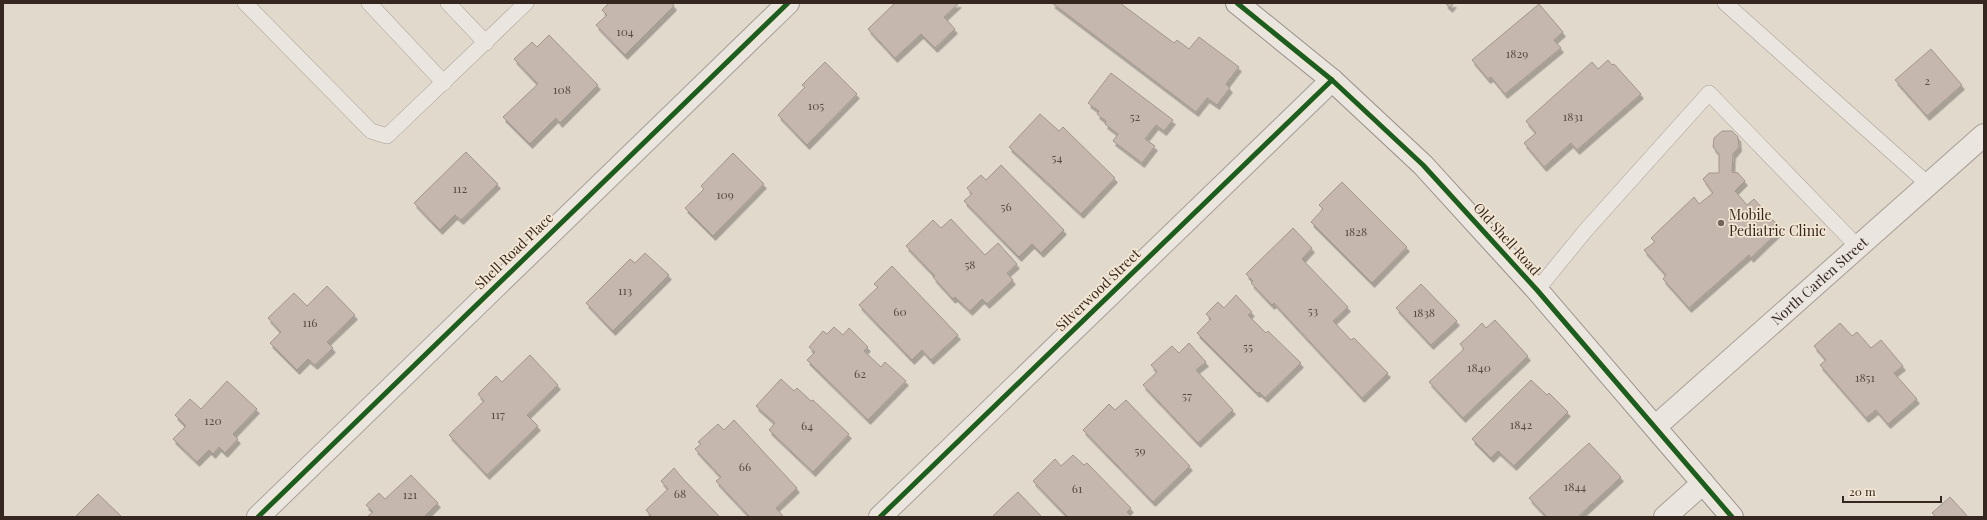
<svg xmlns="http://www.w3.org/2000/svg" width="1987" height="520" viewBox="0 0 1987 520" font-family="'Playfair Display',serif">
<style>
.building{fill:#c5b7ae;stroke:#a2958c;filter:url(#shadow)}
.lines{fill:none;stroke-linecap:round;stroke-linejoin:round}
.lane-casing{stroke:#a79f96;stroke-width:16}
.street-casing{stroke:#a79f96;stroke-width:24}
.secondary-casing{stroke:#978e86;stroke-width:24}
.lane{stroke:#eae5de;stroke-width:15}
.street{stroke:#eae5de;stroke-width:22}
.secondary{stroke:#eae5de;stroke-width:22}
.cycleway-casing{stroke:#f3e6d3;stroke-width:8}
.cycleway{stroke:#1b5e20;stroke-width:5}
.poi-dot{fill:#72655c;stroke:#f3e6d3;stroke-width:1.5}
.labels{text-anchor:middle;stroke-width:3.5;stroke-linejoin:round;paint-order:stroke}
.number-label{font-size:12px;fill:#594b43}
.poi-label{font-size:14px;fill:#35271f;stroke:#f3e6d3;text-anchor:start}
.street-label{font-size:14px;fill:#35271f;stroke:#f3e6d3}
</style>
<defs>
<filter id="shadow"><feDropShadow dx="2.5" dy="4.5" stdDeviation="0" flood-color="#0004"/></filter>
</defs>
<rect width="100%" height="100%" fill="#e2d9cd"/>
<g class="building">
<path d="M609 3H672L674 6 625 55 596 25 607 15 602 10Z"/>
<path d="M895 3H959L944 17 955 29 935 48 921 34 895 58 868 29Z"/>
<path d="M1052 3H1120L1174 43 1177 40 1189 49 1199 37 1239 67 1226 84 1230 88 1217 105 1207 98 1196 112Z"/>
<path d="M1445 3H1454L1450 8Z"/>
<path d="M1539 4 1563 32 1554 40 1561 48 1505 94 1491 77 1488 79 1472 60Z"/>
<path d="M549 35 598 85 560 123 556 118 530 144 503 117 538 84 514 59 532 42 537 47Z"/>
<path d="M1931 49 1962 85 1927 116 1895 80Z"/>
<path d="M1608 60 1612 65 1614 64 1641 94 1577 150 1571 143 1544 167 1524 143 1536 133 1526 121 1592 62 1598 69Z"/>
<path d="M825 62 857 94 807 145 778 115 805 87 802 85Z"/>
<path d="M1111 73 1173 120 1164 131 1156 125 1145 139 1155 146 1142 163 1113 141 1118 134 1105 124 1106 121 1097 114 1099 111 1088 103Z"/>
<path d="M1040 114 1059 131 1063 127 1115 178 1081 214 1009 147Z"/>
<path d="M1722 131H1732L1738 137 1739 147 1733 154 1732 172 1738 173 1745 181 1735 191 1747 205 1754 199 1781 229 1751 258 1749 255 1689 308 1663 279 1666 275 1644 250 1655 242 1651 238 1694 197 1699 204 1713 193 1703 179 1709 173H1719V154L1713 147 1714 138Z"/>
<path d="M466 152 498 184 461 220 455 215 440 230 414 203Z"/>
<path d="M733 153 764 184 713 236 685 208 704 189 701 186Z"/>
<path d="M1001 165 1064 230 1041 253 1032 244 1019 257 964 201 972 194 967 188 972 183 981 175 986 180Z"/>
<path d="M1342 182 1407 247 1372 283 1311 222 1323 209 1319 205Z"/>
<path d="M951 219 985 255 998 243 1017 264 1007 273 1013 280 987 304 982 299 970 311 955 297 953 299 933 277 935 276 906 246 933 220 941 228Z"/>
<path d="M1293 228 1312 248 1302 259 1348 307 1333 321 1351 340 1354 338 1388 373 1362 398 1274 303 1272 305 1251 283 1253 281 1246 274Z"/>
<path d="M645 253 669 275 613 331 586 303 630 259 635 263Z"/>
<path d="M892 266 958 335 931 360 922 350 912 360 859 305 878 287 874 284Z"/>
<path d="M1421 284 1457 321 1431 345 1396 308Z"/>
<path d="M327 286 355 315 327 342 333 348 315 365 308 359 297 370 270 343 281 332 268 318 294 293 307 306Z"/>
<path d="M1236 295 1252 312 1248 315 1266 333 1268 331 1301 363 1265 398 1259 392 1257 393 1197 333 1211 319 1206 314 1218 302 1224 308Z"/>
<path d="M1495 320 1528 356 1463 418 1429 382 1464 349 1460 344 1471 334 1482 323 1486 328Z"/>
<path d="M1840 323 1852 336 1857 332 1871 348 1881 340 1903 366 1894 373 1917 399 1888 424 1876 410 1866 418 1820 365 1826 360 1814 346Z"/>
<path d="M834 327 843 335 849 328 868 347 864 351 881 367 885 362 906 381 868 420 807 360 815 352 809 347 823 331 827 334Z"/>
<path d="M1189 343 1206 362 1196 370 1233 410 1198 443 1143 385 1157 372 1151 365 1172 346 1179 353Z"/>
<path d="M530 355 558 385 527 415 538 426 487 475 449 435 484 401 478 394 496 376 502 382Z"/>
<path d="M781 379 794 391 797 388 811 401 813 400 849 434 813 472 769 430 775 423 756 406Z"/>
<path d="M1531 380 1547 395 1549 393 1568 412 1514 466 1498 451 1491 458 1472 439Z"/>
<path d="M227 381 257 409 233 434 238 439 225 453 219 447 213 454 209 450 197 462 173 439 186 426 175 415 190 399 201 409Z"/>
<path d="M1126 400 1190 466 1153 502 1083 430 1109 404 1115 410Z"/>
<path d="M734 420 797 488 776 508 783 516 782 517H750L716 481 721 477 695 449 701 444 698 442 718 424 724 430Z"/>
<path d="M1589 443 1621 477 1578 517H1547L1529 498Z"/>
<path d="M1073 455 1084 465 1087 463 1131 508 1127 512 1132 517H1068L1033 481 1055 459 1061 466Z"/>
<path d="M674 468 684 480 720 517H652L646 510 668 489 661 481Z"/>
<path d="M411 475 438 503 424 517H367L373 512 366 505 379 493 385 499Z"/>
<path d="M1018 492 1042 517H992L1003 506Z"/>
<path d="M98 494 122 517H75Z"/>
<path d="M1950 497 1962 510 1968 517H1936L1932 513Z"/>
</g>
<g class="lines">
<g class="lane-casing">
<g id="lane">
<path d="M245 3 371 131 387 136 526 3"/>
<path d="M369 3 444 83"/>
<path d="M448 3 486 43"/>
<path d="M1725 3 1929 185"/>
<path d="M1537 290 1586 230 1709 93 1858 247"/>
</g>
</g>
<g class="street-casing">
<g id="street">
<path id="s1" d="M1655 427 1984 135"/>
<path d="M258 517 788 3"/>
<path d="M880 517 1332 80"/>
<path d="M1665 517 1703 483"/>
</g>
</g>
<g class="secondary-casing">
<path id="secondary" d="M1237 3 1332 80 1423 165 1537 290 1732 517"/>
</g>
<use href="#lane" class="lane"/>
<use href="#street" class="street"/>
<use href="#secondary" class="secondary"/>
<g class="cycleway-casing">
<g id="cycleway">
<path d="M1237 3 1332 80 1423 165 1537 290 1732 517"/>
<path d="M258 517 788 3"/>
<path d="M880 517 1332 80"/>
</g>
</g>
<use href="#cycleway" class="cycleway"/>
</g>
<circle class="poi-dot" cx="1721" cy="223" r="4"/>
<g class="labels">
<g class="number-label">
<text x="625" y="36">104</text>
<text x="1517" y="58">1829</text>
<text x="1927" y="85">2</text>
<text x="562" y="94">108</text>
<text x="816" y="110">105</text>
<text x="1135" y="121">52</text>
<text x="1573" y="121">1831</text>
<text x="1057" y="162">54</text>
<text x="460" y="193">112</text>
<text x="725" y="199">109</text>
<text x="1006" y="211">56</text>
<text x="1356" y="236">1828</text>
<text x="970" y="269">58</text>
<text x="625" y="295">113</text>
<text x="1313" y="315">53</text>
<text x="900" y="316">60</text>
<text x="1424" y="317">1838</text>
<text x="310" y="327">116</text>
<text x="1248" y="351">55</text>
<text x="1479" y="372">1840</text>
<text x="860" y="378">62</text>
<text x="1865" y="382">1851</text>
<text x="1187" y="400">57</text>
<text x="498" y="419">117</text>
<text x="213" y="425">120</text>
<text x="1521" y="429">1842</text>
<text x="807" y="430">64</text>
<text x="1140" y="455">59</text>
<text x="745" y="471">66</text>
<text x="1575" y="491">1844</text>
<text x="1077" y="493">61</text>
<text x="680" y="498">68</text>
<text x="410" y="499">121</text>
</g>
<g class="poi-label">
<text x="1729" y="220">Mobile<tspan x="1729" dy="16">Pediatric Clinic</tspan></text>
</g>
<g class="street-label">
<text transform="translate(1507 239) rotate(48)" y="5">Old Shell Road</text>
<text transform="translate(514 251) rotate(-44)" y="5">Shell Road Place</text>
<text dy="5" stroke="none"><textPath href="#s1" startOffset="220">North Carlen Street</textPath></text>
<text transform="translate(1098 290) rotate(-44)" y="5">Silverwood Street</text>
</g>
</g>
<rect width="1987" height="520" fill="none" stroke="#35271f" stroke-width="8"/>
<path d="M1843 496v6h98v-6" fill="none" stroke="#35271f" stroke-width="2"/>
<text x="1849" y="496" font-size="12" fill="#35271f" stroke="#f3e6d3" stroke-width="3" paint-order="stroke">20 m</text>
</svg>
